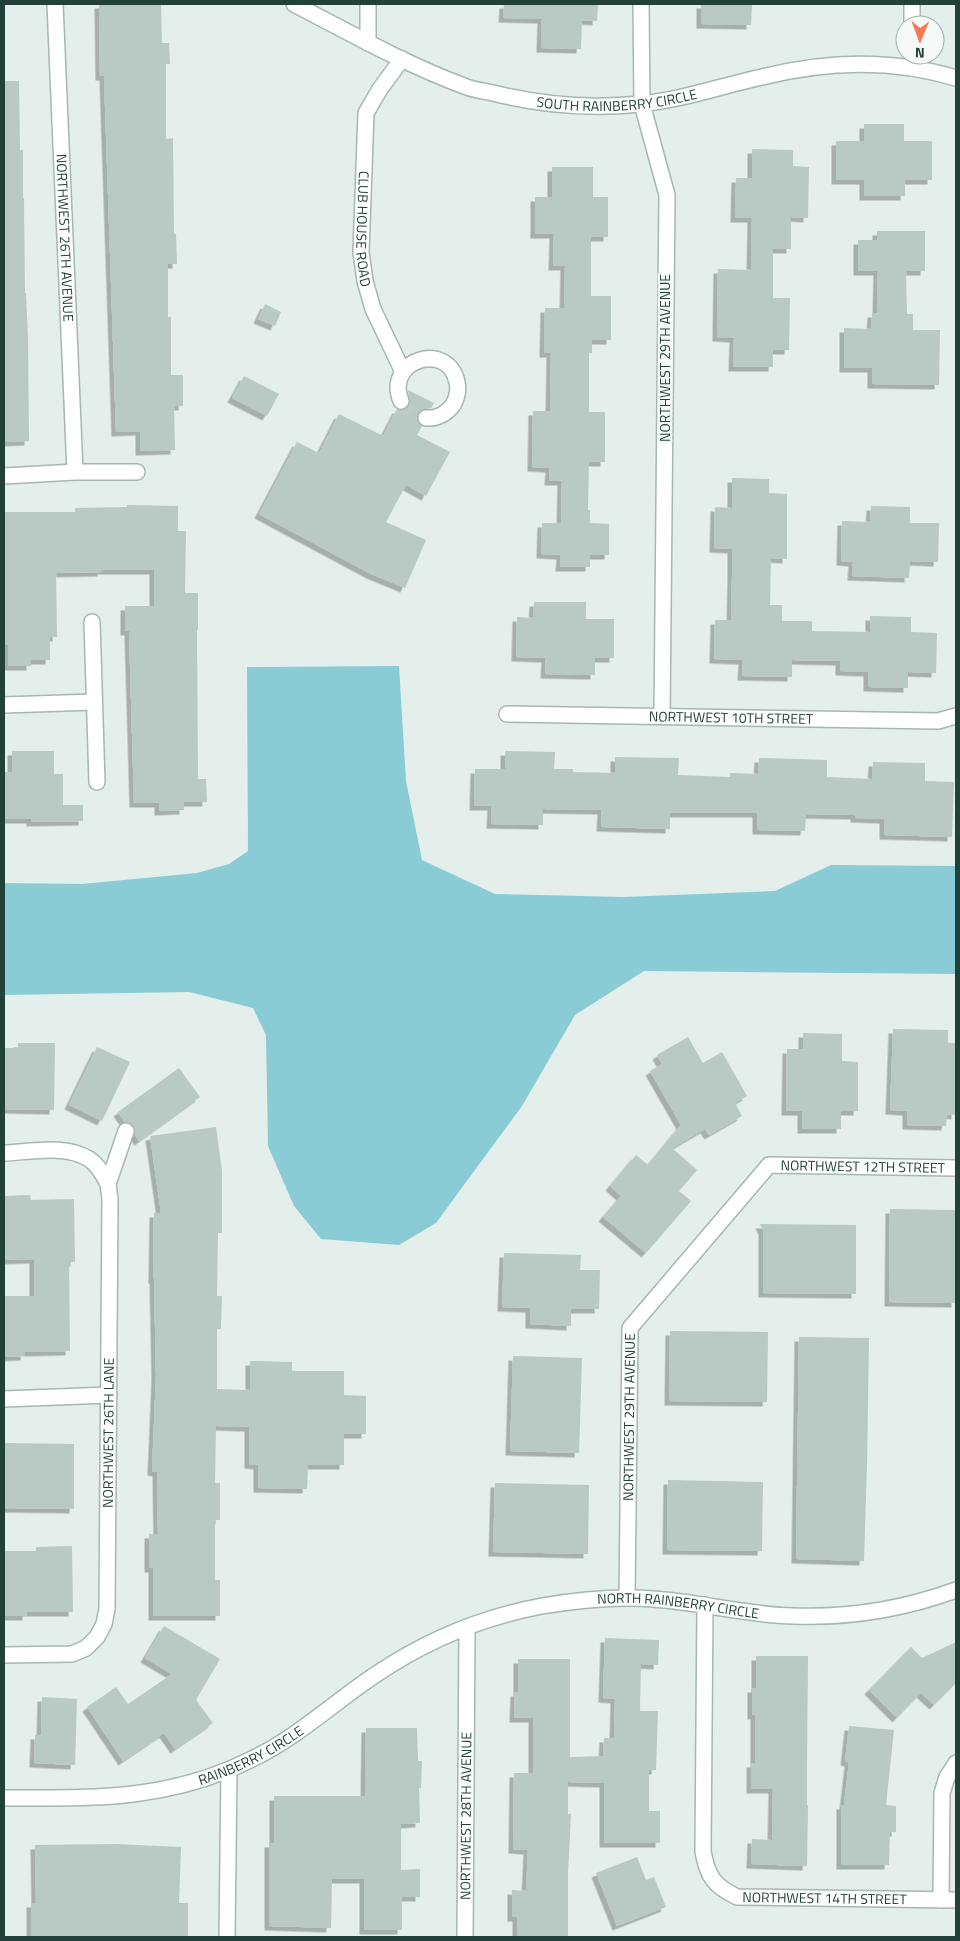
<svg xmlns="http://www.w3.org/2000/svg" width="960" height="1941" viewBox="0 0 960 1941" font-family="'Titillium Web',sans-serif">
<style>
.water{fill:#8accd5}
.building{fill:#b9c9c3;filter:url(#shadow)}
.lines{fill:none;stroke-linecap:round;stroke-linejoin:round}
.minor-tunnel{stroke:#bdcbc6;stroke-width:15;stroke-dasharray:15 8;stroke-linecap:butt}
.minor-casing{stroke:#a6b7b1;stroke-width:18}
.minor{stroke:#fff;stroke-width:15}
.labels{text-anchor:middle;stroke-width:4.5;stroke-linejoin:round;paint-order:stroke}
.street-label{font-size:14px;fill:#224138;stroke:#f5faf8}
</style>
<defs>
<filter id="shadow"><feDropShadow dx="-4.5" dy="4.5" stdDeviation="0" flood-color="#0004"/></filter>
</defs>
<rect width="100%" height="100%" fill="#e4eeea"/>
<path class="water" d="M399 666 406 781 422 860 495 894 623 897 775 891 831 865 956 866V974L644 971 575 1015 522 1106 436 1223 399 1245 321 1239 294 1206 268 1146 266 1035 253 1008 189 992 4 995V883L82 884 197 873 229 864 248 851 247 667Z"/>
<g class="building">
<path d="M99 4H161L162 43H169L170 64H166V139L173 138 174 234H176L177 264H168V317H171V375H183V406H174L175 450 140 451V431L116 432 104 76H100Z"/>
<path d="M504 4H598L597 21 582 20 581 49 541 48 542 19 503 18Z"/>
<path d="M701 4H752L751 25 701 24Z"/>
<path d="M4 81H19L20 150H23V198H24L25 293H26L28 338 29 441 4 442Z"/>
<path d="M864 124H904V141H932V180H905V196H864V180H836V141H864Z"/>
<path d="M752 149 793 150V166L809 167 808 218 791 217V249H773V298H790L789 350H773V367H733L734 338 717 337 718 269 751 270 752 218H735L736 178H752Z"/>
<path d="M552 167H593V197H608V237H591V296H611V340H592V353H589V412H605V462H589L588 510H590V523L609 524V555H590V567H560L561 555 541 554 542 523H561L562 481H549L550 468 532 467 533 411H550L551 353H544L545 308H564L565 266H553L554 234H535V197H552Z"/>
<path d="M877 231H925V271H906L907 314H913V330H940L939 385 872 384V368H844V328L871 329 872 313H877L878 271H858V240H877Z"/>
<path d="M265 304 281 312 275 326 258 319Z"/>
<path d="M244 376 279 394 267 416 232 398Z"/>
<path d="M408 390 434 403 431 408 422 410 418 414V422L422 426 417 435 450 452 426 496 406 485 386 522 426 540 405 588 371 574 259 514 297 442 319 453 339 414 383 436 397 409 403 410 410 404Z"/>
<path d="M732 478 769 479V493L787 494V559L771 558 770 605H782V621H812V631L870 632V616L911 617V632L937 633 936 673 908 672V688L868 687V672L840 671V661L792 660V677L742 676 743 660 714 659 715 620H731L732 577V549L714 548 715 507 732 508Z"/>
<path d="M127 505 178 506V531H186L185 593H198V630H197L198 779H206L207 802H184V810L159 811V803H134L129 631H125V606H154V570H102V572L56 573 57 637H50V660H31V666H8V645H4V512H75V508L127 507Z"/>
<path d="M871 506 910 507V523H939L938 562 910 561 909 578 852 576 853 562 841 561 842 521 870 522Z"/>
<path d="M534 602H586V619H614V658H595V675L545 674 546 658 516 657 517 617 533 618Z"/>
<path d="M12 751H54V774H63V805H83V821L31 822V819H5V772H12Z"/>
<path d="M505 751 555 752 554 769H573V772L615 773V757L679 758 678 775 730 777V773L758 774 759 758 827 760V777L872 779 873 762 925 763V781L954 782 952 837 884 835V819L855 818V815L806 814 805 831 757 830V813H670V829L601 827 602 810 543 809V825L491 824 492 806H474L475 769H505Z"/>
<path d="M893 1029 948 1030V1043H956V1115L947 1114 946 1126 907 1125V1111L890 1110Z"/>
<path d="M803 1033 842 1034V1061L858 1062V1111H841V1129H802V1111H786L787 1049H803Z"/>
<path d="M688 1037 703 1063 722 1052 747 1096 735 1103 742 1116 709 1135 705 1129 672 1148 697 1170 679 1191 691 1201 646 1253 603 1217 621 1196 610 1186 636 1155 648 1165 681 1125 650 1071 662 1064 657 1055Z"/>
<path d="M18 1043H55L54 1110 4 1109V1048H18Z"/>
<path d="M97 1047 130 1062 102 1121 69 1105Z"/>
<path d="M179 1068 200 1097 139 1141 135 1135 133 1125 125 1122 118 1112Z"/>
<path d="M216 1127 222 1171V1233H218L217 1296H222L221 1329H217V1389L250 1390V1361L292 1362V1371H344V1395L366 1396V1434H344V1465H308L307 1489 258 1488V1465L249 1464V1427L216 1426 215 1483H220V1520H215V1580H220V1616H153V1568H149V1534H158L157 1472 152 1471 156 1375 154 1279H153L154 1213H161L150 1136Z"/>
<path d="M30 1195 31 1200 74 1199 75 1262H69L70 1351 25 1352V1356L4 1357V1296H34V1259L4 1260V1196Z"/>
<path d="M890 1209 956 1210V1303L889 1302Z"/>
<path d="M760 1224 856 1225V1294L763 1293V1230Z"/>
<path d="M504 1253 581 1255 580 1270H600L599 1309H571V1326L530 1324V1308L502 1307Z"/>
<path d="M670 1331 768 1332 767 1402 669 1401Z"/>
<path d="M799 1337 869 1338 867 1464 864 1561 796 1559Z"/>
<path d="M513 1356 582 1358 579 1453 510 1451Z"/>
<path d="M4 1443 74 1444V1509L4 1508Z"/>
<path d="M668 1480 763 1482 762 1551 667 1550Z"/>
<path d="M495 1483 589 1485 588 1554 493 1552Z"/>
<path d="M72 1546 73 1612H27V1616H4V1551H36V1547Z"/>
<path d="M164 1626 220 1659 196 1700 213 1723 175 1749 164 1733 123 1761 87 1707 116 1687 128 1704 172 1674 145 1658Z"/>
<path d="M605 1638 659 1640 658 1665 641 1664 640 1711H658L656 1770H649V1811H660V1843H604V1783L568 1782V1814H571L568 1873V1937H517V1917H512V1890L526 1891 528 1850 513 1849 514 1773H533V1718H514L515 1692H518V1659H570V1757L603 1756 604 1738H614L615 1699 603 1698Z"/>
<path d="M956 1642V1683L934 1705 921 1693 897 1718 869 1690 911 1647 922 1658Z"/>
<path d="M756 1656H808L807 1765V1805H808L807 1866 751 1864 752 1839 772 1840 773 1789H751V1763H755V1715H752V1688H756Z"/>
<path d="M42 1697 77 1699 75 1765 34 1763 35 1735H41Z"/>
<path d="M849 1726 894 1730 886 1805 896 1806V1832H890L889 1865H841V1805H844L849 1762 845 1761Z"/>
<path d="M366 1728H417L418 1761H422L421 1788H419L420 1823 401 1824V1870L420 1869V1897H402V1930H364V1879H332L331 1928 269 1926V1843H274V1796H365Z"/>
<path d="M116 1844 181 1847 179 1903H188V1937L31 1936V1903H36L35 1845Z"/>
<path d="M637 1857 646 1880 654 1877 666 1907 617 1926 596 1873Z"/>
</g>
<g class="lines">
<path class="minor-tunnel" d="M401 401C407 411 415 417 426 418"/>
<g class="minor-casing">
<g id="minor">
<path id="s1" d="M55 4 75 472"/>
<path id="s2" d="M294 4C350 33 405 64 464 86 473 90 484 91 493 93 541 105 591 109 640 104 682 100 721 86 762 77 826 61 893 59 956 78"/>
<path d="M368 4V43"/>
<path d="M641 4 642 104 667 195 662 716"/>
<path d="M912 25V4"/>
<path id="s3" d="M402 59 380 89 366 113 361 252 365 281 373 309 403 372"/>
<path d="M401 401C384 360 448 340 457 382 459 390 457 398 453 405 447 413 437 419 426 418"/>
<path d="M4 476 75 472H137"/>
<path d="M92 622 97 782"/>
<path d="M4 705 94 702"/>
<path id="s4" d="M507 714 938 721 956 716"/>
<path d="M4 1153C30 1152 66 1144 89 1159 98 1165 103 1174 108 1184"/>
<path d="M4 1399 109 1395"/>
<path id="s5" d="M627 1598 630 1328 769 1165 956 1168"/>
<path id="s6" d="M705 1605 703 1851C707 1876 714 1886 737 1897L956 1900"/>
<path id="s7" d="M4 1655 72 1654 86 1648 97 1637 104 1624 107 1609 110 1199 108 1184 126 1131"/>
<path id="s8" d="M4 1798C93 1798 167 1801 250 1760 297 1738 333 1703 375 1675 425 1641 483 1617 542 1606 578 1600 616 1596 653 1599 700 1602 745 1615 793 1616 848 1618 904 1609 956 1590"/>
<path d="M941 1900 942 1793 947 1777 956 1763"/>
<path d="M227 1937 229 1770"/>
<path id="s9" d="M465 1937 467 1627"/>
</g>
</g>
<use href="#minor" class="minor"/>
</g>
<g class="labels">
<g class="street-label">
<text dy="5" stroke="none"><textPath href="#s2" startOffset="344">SOUTH RAINBERRY CIRCLE</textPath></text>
<text dy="5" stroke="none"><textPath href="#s3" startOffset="181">CLUB HOUSE ROAD</textPath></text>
<text dy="5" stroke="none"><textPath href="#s1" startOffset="234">NORTHWEST 26TH AVENUE</textPath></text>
<text transform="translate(665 358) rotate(-90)" y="5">NORTHWEST 29TH AVENUE</text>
<text dy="5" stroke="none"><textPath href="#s4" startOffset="224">NORTHWEST 10TH STREET</textPath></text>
<text dy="5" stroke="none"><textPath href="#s5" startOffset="578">NORTHWEST 12TH STREET</textPath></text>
<text dy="5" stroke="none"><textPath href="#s5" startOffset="181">NORTHWEST 29TH AVENUE</textPath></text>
<text dy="5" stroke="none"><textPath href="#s7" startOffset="305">NORTHWEST 26TH LANE</textPath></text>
<text dy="5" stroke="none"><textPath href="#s8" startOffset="722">NORTH RAINBERRY CIRCLE</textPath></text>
<text dy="5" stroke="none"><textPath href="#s8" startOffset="254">RAINBERRY CIRCLE</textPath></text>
<text dy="5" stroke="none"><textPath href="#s9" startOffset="121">NORTHWEST 28TH AVENUE</textPath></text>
<text dy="5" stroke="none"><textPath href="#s6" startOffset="394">NORTHWEST 14TH STREET</textPath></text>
</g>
</g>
<rect width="960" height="1941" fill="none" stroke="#224138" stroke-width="10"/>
<g transform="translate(920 40) rotate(181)"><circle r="24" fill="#f5faf8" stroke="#a1b0ab"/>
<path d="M0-4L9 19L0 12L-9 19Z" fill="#f87b58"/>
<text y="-8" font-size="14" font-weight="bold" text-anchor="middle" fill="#224138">N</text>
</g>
</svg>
